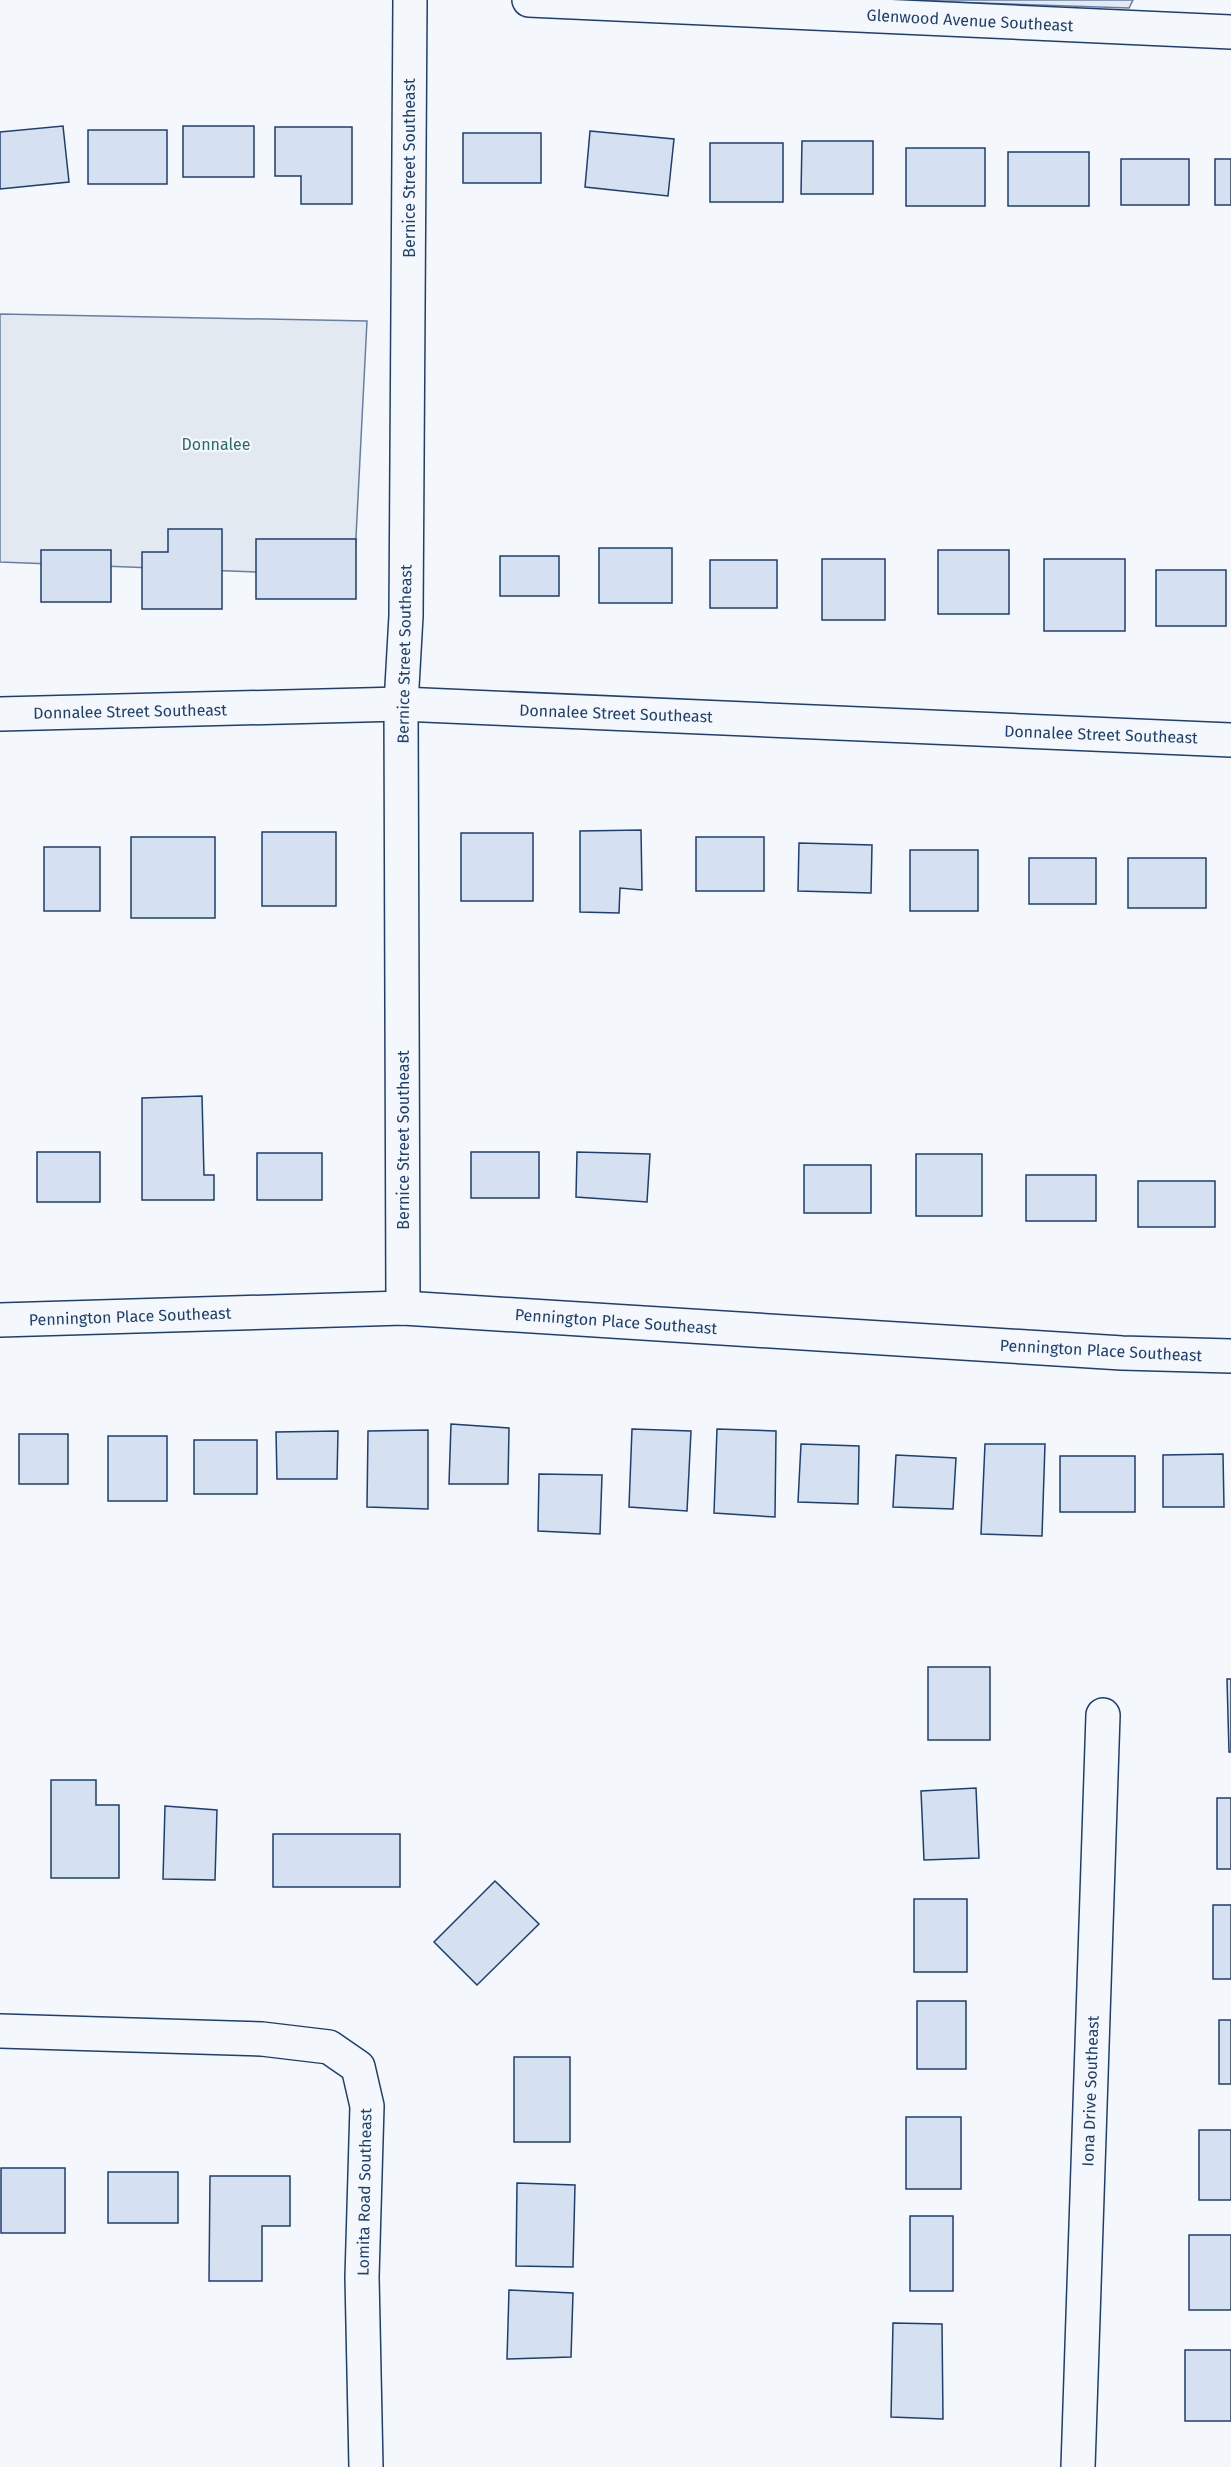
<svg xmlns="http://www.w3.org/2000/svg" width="1231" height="2467" viewBox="0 0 1231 2467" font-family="'Fira Sans',sans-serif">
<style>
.green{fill:#e3e9f0;stroke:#687fa3;stroke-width:1.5}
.building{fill:#d5e0f0;stroke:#1d3f73;stroke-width:1.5}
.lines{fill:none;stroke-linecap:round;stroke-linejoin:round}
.minor-casing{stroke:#1d3f73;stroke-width:36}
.secondary-casing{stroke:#1d3f73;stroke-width:36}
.minor{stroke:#f4f7fb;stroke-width:33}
.secondary{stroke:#f4f7fb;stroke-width:33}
.labels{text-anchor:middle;stroke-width:4.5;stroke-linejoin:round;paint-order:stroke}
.street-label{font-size:16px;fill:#1d3f73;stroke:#f4f7fb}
.park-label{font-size:16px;fill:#2c6c60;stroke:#f4f7fb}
</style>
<rect width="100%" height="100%" fill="#f4f7fb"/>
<g class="green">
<path d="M890 0H1133L1129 8Z"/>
<path d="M0 314 367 321 354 576 0 562Z"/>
</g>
<g class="building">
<path d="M63 126 69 182 0 189V132Z"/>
<rect x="183" y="126" width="71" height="51"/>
<path d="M275 127H352V204H301V176H275Z"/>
<rect x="88" y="130" width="79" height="54"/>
<path d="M590 131 674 139 668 196 585 187Z"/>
<rect x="463" y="133" width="78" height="50"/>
<path d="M802 141H873V194H801Z"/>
<rect x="710" y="143" width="73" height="59"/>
<rect x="906" y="148" width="79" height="58"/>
<rect x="1008" y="152" width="81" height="54"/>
<rect x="1121" y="159" width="68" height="46"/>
<rect x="1215" y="159" width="16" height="46"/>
<path d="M168 529H222V609H142V552H168Z"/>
<rect x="256" y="539" width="100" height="60"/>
<rect x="599" y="548" width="73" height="55"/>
<rect x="41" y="550" width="70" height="52"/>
<rect x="938" y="550" width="71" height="64"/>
<rect x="500" y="556" width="59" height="40"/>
<rect x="822" y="559" width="63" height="61"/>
<rect x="1044" y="559" width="81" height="72"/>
<rect x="710" y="560" width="67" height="48"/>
<rect x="1156" y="570" width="70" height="56"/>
<path d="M641 830 642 890 620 888 619 913 580 912V831Z"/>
<rect x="262" y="832" width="74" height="74"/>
<rect x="461" y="833" width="72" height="68"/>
<rect x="131" y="837" width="84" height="81"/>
<rect x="696" y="837" width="68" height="54"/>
<path d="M799 843 872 845 871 893 798 891Z"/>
<rect x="44" y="847" width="56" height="64"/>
<rect x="910" y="850" width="68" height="61"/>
<rect x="1029" y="858" width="67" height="46"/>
<rect x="1128" y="858" width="78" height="50"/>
<path d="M202 1096 204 1175H214V1200H142V1098Z"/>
<rect x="37" y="1152" width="63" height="50"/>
<rect x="471" y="1152" width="68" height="46"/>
<path d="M577 1152 650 1154 647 1202 576 1197Z"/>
<rect x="257" y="1153" width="65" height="47"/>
<rect x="916" y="1154" width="66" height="62"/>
<rect x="804" y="1165" width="67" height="48"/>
<rect x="1026" y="1175" width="70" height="46"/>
<rect x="1138" y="1181" width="77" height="46"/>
<path d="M451 1424 509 1428 508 1484H449Z"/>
<path d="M632 1429 691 1431 687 1511 629 1507Z"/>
<path d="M717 1429 776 1431 775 1517 714 1513Z"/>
<path d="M428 1430V1509L367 1507 368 1431Z"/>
<path d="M338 1431 337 1479H277L276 1432Z"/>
<rect x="19" y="1434" width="49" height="50"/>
<rect x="108" y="1436" width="59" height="65"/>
<rect x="194" y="1440" width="63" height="54"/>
<path d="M801 1444 859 1446 858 1504 798 1502Z"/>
<path d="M985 1444H1045L1042 1536 981 1534Z"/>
<path d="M1223 1454 1224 1507H1163V1455Z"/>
<path d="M896 1455 956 1458 953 1509 893 1507Z"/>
<rect x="1060" y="1456" width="75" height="56"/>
<path d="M539 1474 602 1475 600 1534 538 1531Z"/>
<rect x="928" y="1667" width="62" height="73"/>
<path d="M1227 1679H1231V1752H1229Z"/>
<path d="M51 1780H96V1805H119V1878H51Z"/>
<path d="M976 1788 979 1858 924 1860 921 1791Z"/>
<rect x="1217" y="1798" width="14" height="71"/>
<path d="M165 1806 217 1810 215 1880 163 1879Z"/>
<rect x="273" y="1834" width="127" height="53"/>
<path d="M495 1881 539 1924 477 1985 434 1942Z"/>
<rect x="914" y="1899" width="53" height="73"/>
<rect x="1213" y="1905" width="18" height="74"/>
<rect x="917" y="2001" width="49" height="68"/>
<rect x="1219" y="2020" width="12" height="64"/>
<rect x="514" y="2057" width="56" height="85"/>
<rect x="906" y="2117" width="55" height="72"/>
<rect x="1199" y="2130" width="32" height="70"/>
<rect x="1" y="2168" width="64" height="65"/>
<rect x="108" y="2172" width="70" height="51"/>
<path d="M210 2176H290V2226H262V2281H209Z"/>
<path d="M517 2183 575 2185 573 2267 516 2266Z"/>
<rect x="910" y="2216" width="43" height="75"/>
<rect x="1189" y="2235" width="42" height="75"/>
<path d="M509 2290 573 2293 571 2357 507 2359Z"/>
<path d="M893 2323 942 2324 943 2419 891 2417Z"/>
<rect x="1185" y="2350" width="46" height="71"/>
</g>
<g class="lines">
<g class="minor-casing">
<g id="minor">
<path d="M0 714 401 704 1231 740"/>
<path d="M403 1308 401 704 406 616 410 0"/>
<path d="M0 1320 403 1308 1122 1353 1231 1356"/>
<path d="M0 2031 262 2039 329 2047 358 2067 367 2106 362 2277 366 2467"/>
<path d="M1078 2467 1103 1715"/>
</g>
</g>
<g class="secondary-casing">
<path id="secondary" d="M529 0 1231 32"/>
</g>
<use href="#minor" class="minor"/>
<use href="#secondary" class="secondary"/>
</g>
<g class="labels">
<g class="street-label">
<text transform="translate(970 20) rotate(3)" y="6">Glenwood Avenue Southeast</text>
<text transform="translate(409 168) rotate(-90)" y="6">Bernice Street Southeast</text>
<text transform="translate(404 654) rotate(-89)" y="6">Bernice Street Southeast</text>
<text transform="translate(130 711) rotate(-1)" y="6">Donnalee Street Southeast</text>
<text transform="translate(616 713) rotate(2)" y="6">Donnalee Street Southeast</text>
<text transform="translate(1101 734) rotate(2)" y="6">Donnalee Street Southeast</text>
<text transform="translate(403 1140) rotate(-90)" y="6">Bernice Street Southeast</text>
<text transform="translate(130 1316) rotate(-2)" y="6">Pennington Place Southeast</text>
<text transform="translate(616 1321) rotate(4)" y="6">Pennington Place Southeast</text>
<text transform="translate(1101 1350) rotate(3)" y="6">Pennington Place Southeast</text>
<text transform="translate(1090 2091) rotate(-88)" y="6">Iona Drive Southeast</text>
<text transform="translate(364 2192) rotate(-89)" y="6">Lomita Road Southeast</text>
</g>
<g class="park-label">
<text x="216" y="450">Donnalee</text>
</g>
</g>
</svg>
